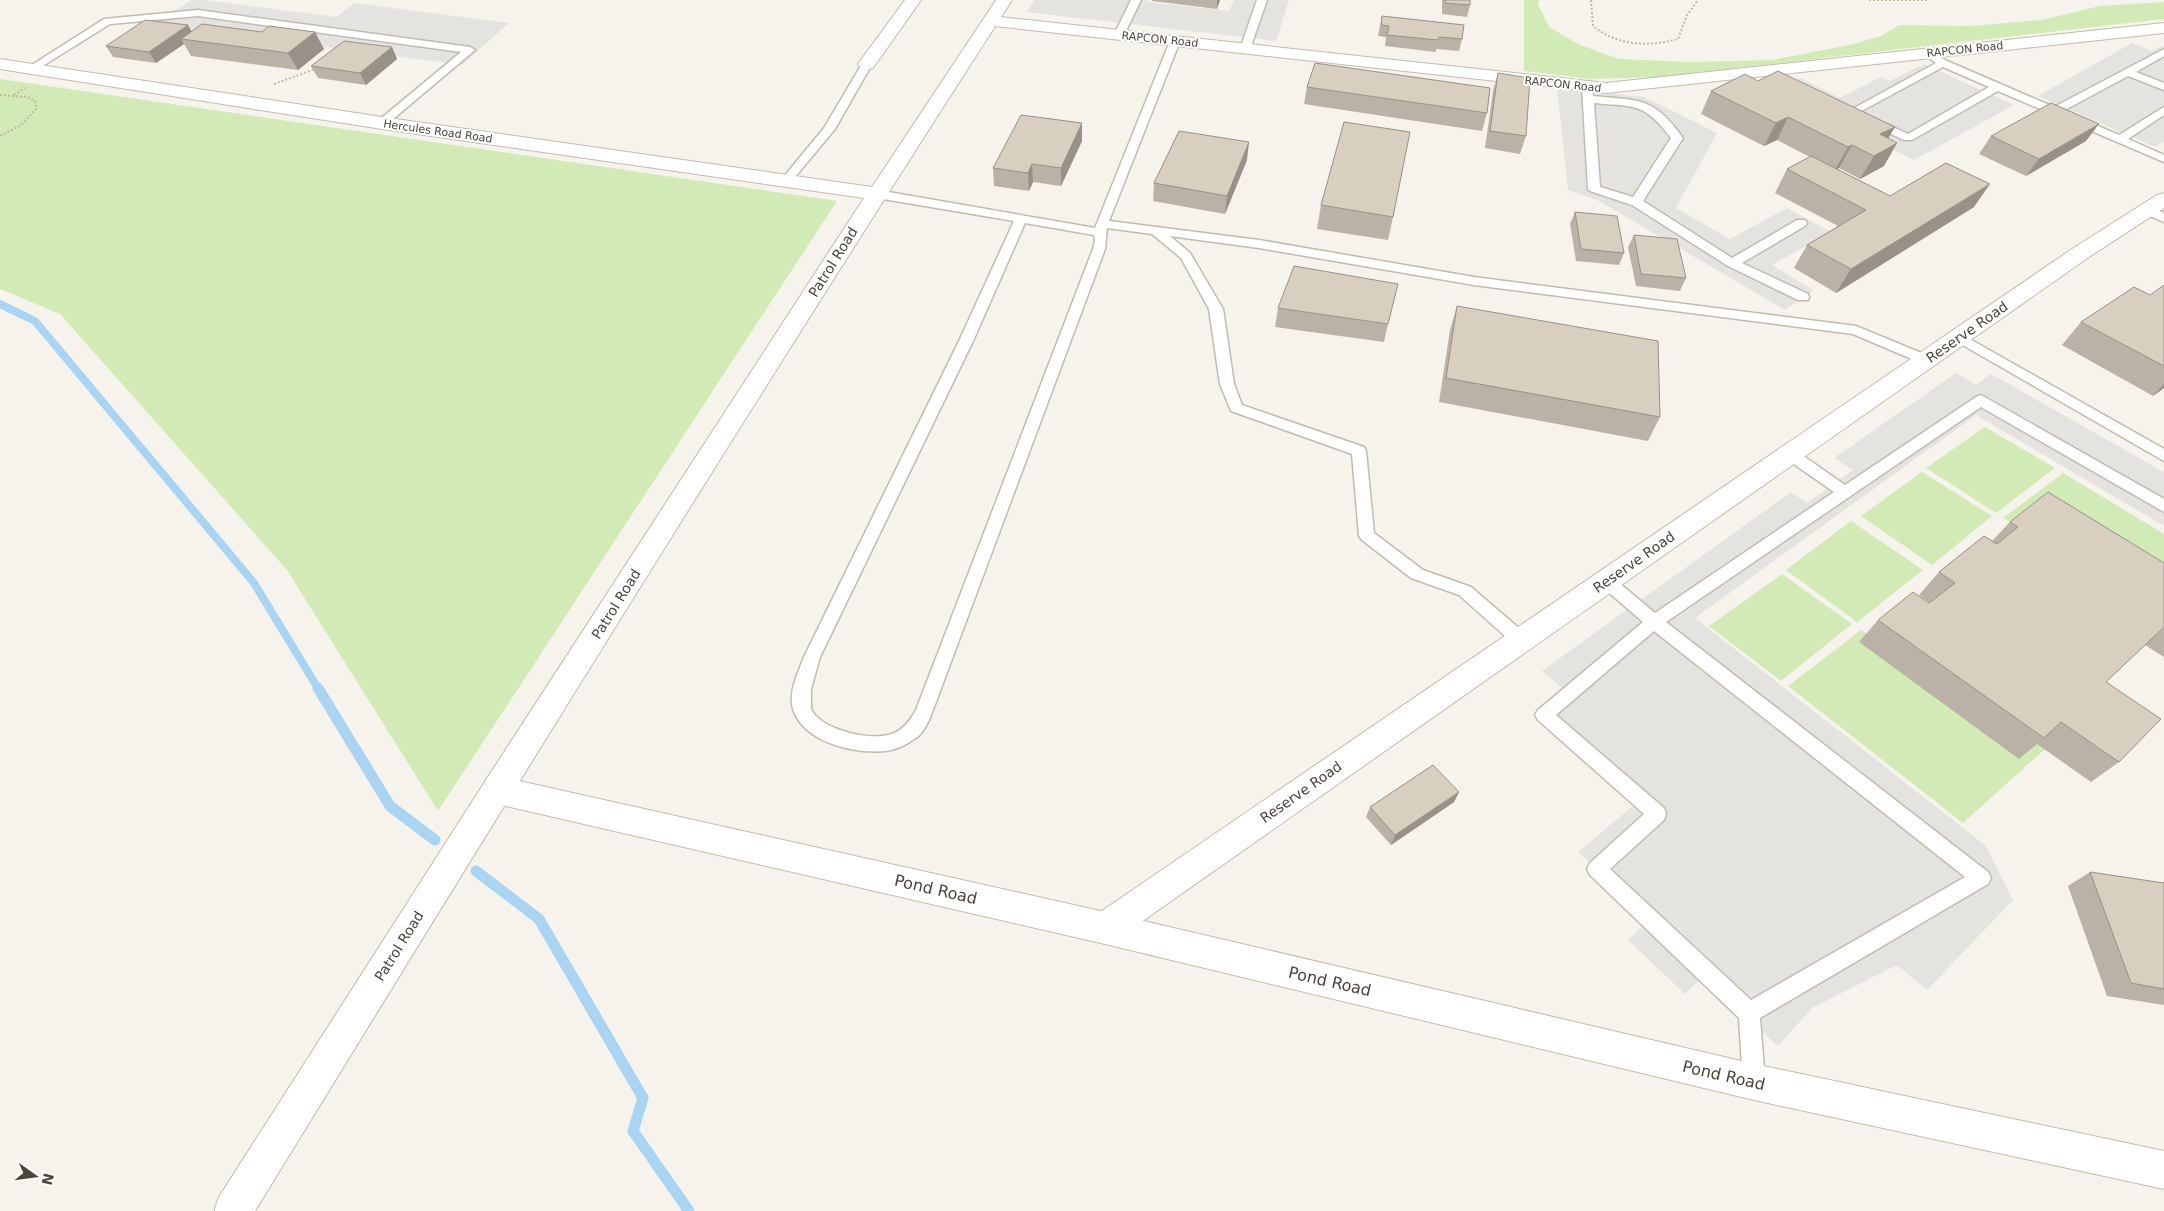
<svg xmlns="http://www.w3.org/2000/svg" width="2164" height="1211" viewBox="0 0 2164 1211" font-family="'DejaVu Sans',sans-serif">
<style>
.green{fill:#d2eab5}
.parking{fill:#e5e3e0}
.lines{fill:none;stroke-linecap:round;stroke-linejoin:round}
.stream-far1{stroke:#a9d4f2;stroke-width:8}
.stream{stroke:#a9d4f2;stroke-width:11}
.service-casing{stroke:#c2bbae;stroke-width:3}
.minor-casing{stroke:#c2bbae;stroke-width:2}
.tertiary-casing{stroke:#c2bbae;stroke-width:2}
.path{stroke:#c4b79f;stroke-width:2;stroke-dasharray:2 2;stroke-linecap:butt}
.service{fill:#fff;fill-rule:evenodd}
.minor{fill:#fff;fill-rule:evenodd}
.tertiary{fill:#fff;fill-rule:evenodd}
.wall{fill:#bab2a6}
.shaded-wall{fill:#979187}
.building{fill:#d8cfc1;stroke:#979187}
.labels{text-anchor:middle;stroke-width:4;stroke-linejoin:round;paint-order:stroke}
.far-street-label{font-size:11px;fill:#4b4439;stroke:#fff}
.street-label{font-size:14px;fill:#4b4439;stroke:#fff}
.near-street-label{font-size:16px;fill:#4b4439;stroke:#fff}
</style>
<rect width="100%" height="100%" fill="#f6f3ec"/>
<g class="green">
<path d="M1524 0H1539L1538 4 1549 27 1580 45 1619 59 1692 62 1773 60 1854 44 1881 36 1899 25 1970 26 2041 20 2100 6 2164 2V19L1657 77 1591 79 1524 71Z"/>
<path d="M0 79 837 201 438 811 287 570 60 314 0 289Z"/>
<path d="M1985 427 2055 468 1996 513 1926 468Z"/>
<path d="M1922 472 1992 516 1932 565 1861 516Z"/>
<path d="M2063 473 2164 534V601L2003 518Z"/>
<path d="M1851 521 1923 570 1857 622 1786 570Z"/>
<path d="M1782 574 1852 624 1781 681 1709 626Z"/>
<path d="M1861 630 2036 743 2045 749 1963 823 1788 686Z"/>
</g>
<g class="parking">
<path d="M191 0H204L336 17 354 3 509 23 462 65 155 24Z"/>
<path d="M1035 0H1148L1147 2 1229 11 1234 0H1289L1276 41 1027 12Z"/>
<path d="M2132 43 2152 51 2164 45V141L2155 147 2038 96Z"/>
<path d="M1924 64 2014 105 1914 160 1775 91 1800 78 1840 98 1881 77 1890 81Z"/>
<path d="M1557 88 1644 97 1717 133 1676 208 1730 239 1787 208 1831 232 1772 265 1813 290 1785 310 1597 200 1568 190Z"/>
<path d="M1956 373 1976 385 1991 374 2164 472V526L1976 415 1695 618 1986 846 2013 900 1927 990 1897 965 1812 1008 1778 1046 1702 977 1685 994 1628 940 1651 918 1578 852 1640 800 1539 711 1565 691 1542 671 1791 492 1807 503 1853 470 1834 458Z"/>
</g>
<g class="lines">
<path class="stream-far1" d="M0 304 35 321 254 583 319 690"/>
<g class="stream">
<path d="M318 688 390 806 435 840"/>
<path d="M476 871 539 919 643 1098 633 1131 689 1211"/>
</g>
<g class="service-casing">
<g id="service">
<path d="M1131 0H1141L1124 35 1123 37H1115L1114 35Z"/>
<path d="M1257 0H1267L1250 49 1249 51H1241L1240 49Z"/>
<path d="M198 10 470 47 475 50 386 125 382 126 376 123 378 121 461 52 198 16 110 24 33 72 29 73 24 70 104 19Z"/>
<path d="M1175 38 1180 41 1109 221 1259 240 1474 277 1856 326 1931 357 1933 360 1931 363H1921L1853 334 1474 285 1259 248 1170 236 1190 253 1223 309 1234 384 1242 405 1364 447 1366 451 1374 533 1423 570 1471 587 1527 635 1529 640 1527 645 1521 647 1515 645 1459 595 1411 578 1362 540 1359 536 1352 454 1231 411 1220 384 1209 309 1181 258 1152 234 1107 228 1105 249 930 718C926 726 922 735 914 739 906 745 895 750 885 751 855 754 804 743 793 709 788 692 798 673 804 657L960 339 1014 221 877 198 871 194 877 190 1095 228 1170 41ZM1025 223 1094 235 1095 240 1093 249 916 710C910 721 902 732 888 735 867 740 821 730 811 709V689L820 657 974 339Z"/>
<path d="M2164 49V56L2136 72 2164 83V90L2128 76 2063 111 2119 135 2164 107V115L2128 139 2164 155V162L1998 91 1912 140H1904L1868 123 1866 121 1868 119H1876L1908 134 1989 87 1943 67 1856 114 1852 115 1847 112 1936 63 1922 53 1927 50 1947 61 2054 107Z"/>
<path d="M867 61 872 64 835 129 790 183H782L780 181 782 179 824 128 862 64Z"/>
<path d="M1587 83 1592 86 1593 96C1640 101 1653 96 1683 138L1643 201 1732 258 1797 220H1805L1807 223 1805 226 1742 263 1808 294 1809 297 1808 300H1798L1728 266 1632 205 1590 191 1588 189 1582 86ZM1594 103C1635 107 1644 102 1671 138L1633 197 1600 187Z"/>
<path d="M2147 206 2164 213V222L2143 213 2141 210 2143 207Z"/>
<path d="M1959 333 2164 449V461L1954 340 1952 337Z"/>
<path d="M1981 395 2164 499V512L1981 407 1666 622 1988 872 1991 878 1988 884 1760 1018 1765 1082 1762 1090 1754 1093 1746 1090 1743 1082 1739 1018 1590 875 1587 869 1590 863 1644 814 1538 720 1535 715 1538 710 1643 622 1600 585 1598 581 1600 577 1606 575 1612 577 1655 613 1834 492 1785 458 1783 454 1785 450 1790 449 1795 450 1845 485 1976 397ZM1654 631 1965 877 1751 1000 1610 869 1664 820 1666 814 1664 808 1556 715Z"/>
</g>
</g>
<g class="minor-casing">
<g id="minor">
<path d="M905 0H921L873 68 867 69 861 68 858 64Z"/>
<path d="M991 16 1606 83 2164 23V33L1606 93 985 25 983 21 985 17Z"/>
<path d="M497 776 1105 912 1754 1064 2164 1151V1189L1754 1100 1105 944 497 804 486 800 482 790 486 780Z"/>
</g>
</g>
<g class="tertiary-casing">
<g id="tertiary">
<path d="M996 0H1012C754 400 504 805 255 1211H214L219 1197 486 780 864 198 382 129 0 69V59L382 117 872 187Z"/>
<path d="M2164 193V208L2086 259 1117 939 1105 944 1093 939 1088 928 1093 917 2072 249 2157 195Z"/>
</g>
</g>
<g class="path">
<path d="M1591 0 1593 26C1618 46 1648 47 1678 39L1687 15 1698 0"/>
<path d="M1869 0H1927"/>
<path d="M274 84 315 69"/>
<path d="M0 95 27 97 35 101 37 108 21 125 0 136"/>
<path d="M14 95 25 88"/>
</g>
<use href="#service" class="service"/>
<use href="#minor" class="minor"/>
<use href="#tertiary" class="tertiary"/>
</g>
<g class="wall">
<path d="M1152 0H1220L1217 9 1152 1Z"/>
<path d="M1442 0H1470V5L1467 17 1442 14Z"/>
<path d="M1382 16 1462 39 1459 51 1436 49V52L1385 46 1386 37 1378 36Z"/>
<path d="M191 31 324 49 298 70 191 56 184 44 156 63 113 57 106 46Z"/>
<path d="M392 47 397 59 366 85 318 78 311 66Z"/>
<path d="M1498 73 1526 136 1520 154 1485 148 1493 91Z"/>
<path d="M1307 87 1487 113 1482 131 1304 104Z"/>
<path d="M1711 91 1895 127 1888 138 1884 166 1860 179 1839 168 1837 169 1890 196 1974 207 1836 293 1794 268 1807 245 1838 226 1775 193 1787 169 1810 157 1777 140 1764 146 1701 114Z"/>
<path d="M1991 136 2086 141 2026 176 1979 154Z"/>
<path d="M1082 141 1061 186 1033 182 1029 191 994 186 993 168Z"/>
<path d="M1247 160 1225 214 1153 201 1154 183Z"/>
<path d="M1321 205 1393 217 1388 240 1317 229Z"/>
<path d="M1575 212 1624 253 1619 265 1576 261 1570 224Z"/>
<path d="M1634 235 1686 278 1680 291 1636 286 1628 247Z"/>
<path d="M2164 285V388L2153 396 2062 345 2081 322 2150 295Z"/>
<path d="M1457 306 1660 417 1648 441 1439 402 1450 330Z"/>
<path d="M1278 308 1388 324 1384 342 1275 327Z"/>
<path d="M2010 522 2164 563V657L2145 645 2106 682 2119 762 2091 782 2037 744 2019 759 1859 642 1878 620 1930 603 1919 595 1939 572 1992 541Z"/>
<path d="M1459 792 1454 802 1391 845 1366 817 1370 807Z"/>
<path d="M2090 872 2164 883V1005L2107 996 2068 886Z"/>
</g>
<g class="shaded-wall">
<path d="M1217 0H1220L1217 9Z"/>
<path d="M188 25 195 37 181 39 184 44 156 63 149 52Z"/>
<path d="M315 32 324 49 298 70 288 53Z"/>
<path d="M392 47 397 59 366 85 360 73Z"/>
<path d="M1788 117 1777 140 1764 146 1776 123Z"/>
<path d="M1082 123V141L1061 186V168Z"/>
<path d="M2099 124 2086 141 2026 176 2039 159Z"/>
<path d="M1895 127 1881 150 1880 134Z"/>
<path d="M1249 142 1247 160 1225 214 1227 196Z"/>
<path d="M1897 143 1884 166 1860 179 1874 156Z"/>
<path d="M1852 145 1839 168 1835 170 1848 147Z"/>
<path d="M1032 164 1033 182 1029 191 1028 173Z"/>
<path d="M1990 184 1974 207 1836 293 1851 269Z"/>
<path d="M2164 384V388L2153 396Z"/>
<path d="M1459 792 1454 802 1391 845 1395 835Z"/>
</g>
<g class="building">
<path d="M1445 0H1470V5L1445 3Z"/>
<path d="M1382 16 1464 25 1462 39 1439 37 1438 40 1387 35 1389 26 1381 25Z"/>
<path d="M145 20 188 25 149 52 106 46Z"/>
<path d="M202 24 262 32 269 26 315 32 288 53 181 39Z"/>
<path d="M344 41 392 47 360 73 311 66Z"/>
<path d="M1315 63 1490 88 1487 113 1307 87Z"/>
<path d="M1778 71 1895 127 1880 134 1897 143 1874 156 1852 145 1848 147 1788 117 1776 123 1711 91 1745 74 1758 81Z"/>
<path d="M1498 73 1530 78 1526 136 1490 131Z"/>
<path d="M2051 103 2099 124 2039 159 1991 136Z"/>
<path d="M1021 115 1082 123 1061 168 1032 164 1028 173 993 168Z"/>
<path d="M1344 122 1410 132 1393 217 1321 205Z"/>
<path d="M1179 131 1249 142 1227 196 1154 183Z"/>
<path d="M1811 156 1890 196 1946 163 1990 184 1851 269 1807 245 1866 210 1787 169Z"/>
<path d="M1575 212 1617 216 1624 253 1581 249Z"/>
<path d="M1634 235 1677 239 1686 278 1641 274Z"/>
<path d="M1294 266 1398 284 1388 324 1278 308Z"/>
<path d="M2164 285V366L2081 322 2134 287 2150 295Z"/>
<path d="M1457 306 1658 341 1660 417 1446 378Z"/>
<path d="M2048 492 2164 563V627L2106 682 2161 719 2119 762 2061 722 2044 738 1878 620 1913 592 1929 603 1955 583 1939 572 1984 536 1997 544 2018 527 2010 522Z"/>
<path d="M1433 765 1459 792 1395 835 1370 807Z"/>
<path d="M2090 872 2164 883V989L2131 983Z"/>
</g>
<g class="labels">
<g class="far-street-label">
<text transform="translate(1160 39) rotate(6)" y="4">RAPCON Road</text>
<text transform="translate(1965 49) rotate(-6)" y="4">RAPCON Road</text>
<text transform="translate(1563 84) rotate(6)" y="4">RAPCON Road</text>
<text transform="translate(438 131) rotate(8)" y="4">Hercules Road Road</text>
</g>
<g class="street-label">
<text transform="translate(833 262) rotate(-58)" y="5">Patrol Road</text>
<text transform="translate(1967 332) rotate(-35)" y="5">Reserve Road</text>
<text transform="translate(1634 562) rotate(-35)" y="5">Reserve Road</text>
<text transform="translate(616 604) rotate(-58)" y="5">Patrol Road</text>
<text transform="translate(1301 792) rotate(-35)" y="5">Reserve Road</text>
<text transform="translate(399 946) rotate(-58)" y="5">Patrol Road</text>
</g>
<g class="near-street-label">
<text transform="translate(936 889) rotate(13)" y="6">Pond Road</text>
<text transform="translate(1330 981) rotate(13)" y="6">Pond Road</text>
<text transform="translate(1724 1075) rotate(13)" y="6">Pond Road</text>
</g>
</g>
<g transform="translate(35 1176) rotate(104)" stroke="#ffffff" stroke-width="4" paint-order="stroke">
<path d="M0-4L9 19L0 12L-9 19Z" fill="#4b4439"/>
<text y="-8" font-size="14" font-weight="bold" text-anchor="middle" fill="#4b4439">N</text>
</g>
</svg>
